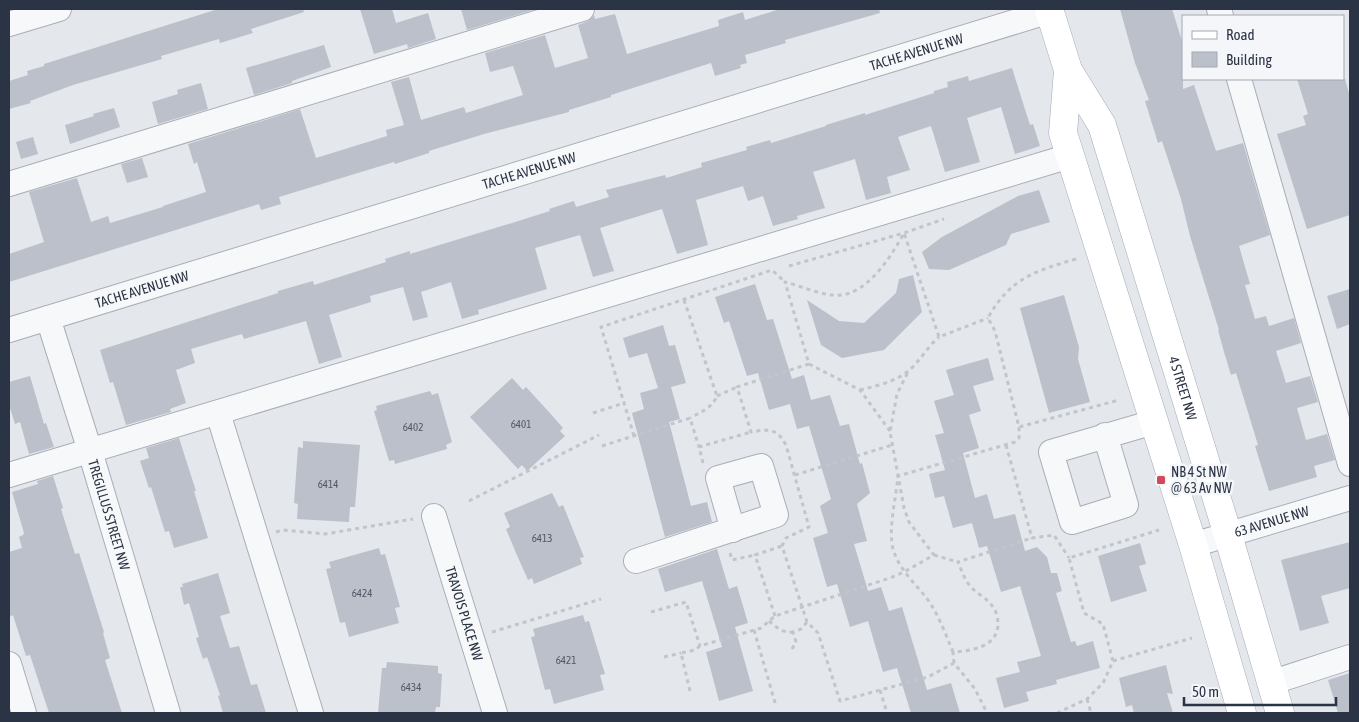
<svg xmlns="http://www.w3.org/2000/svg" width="1359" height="722" viewBox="0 0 1359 722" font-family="'Asap Condensed',sans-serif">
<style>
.building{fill:#bbc0ca}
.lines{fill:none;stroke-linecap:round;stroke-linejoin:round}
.minor-casing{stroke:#a9aeb7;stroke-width:26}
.major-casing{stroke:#a3abb8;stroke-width:29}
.path{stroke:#c2c5cb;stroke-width:3;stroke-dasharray:4 4;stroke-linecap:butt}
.minor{stroke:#f7f8fa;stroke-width:24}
.major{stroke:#fff;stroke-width:28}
.poi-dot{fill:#d1495b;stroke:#f4f6f9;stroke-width:2}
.labels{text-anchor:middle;stroke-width:5;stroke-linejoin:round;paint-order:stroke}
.number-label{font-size:11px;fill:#4f5766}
.street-label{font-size:14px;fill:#2b3445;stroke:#f4f6f9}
.poi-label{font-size:14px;fill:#2b3445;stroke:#f4f6f9;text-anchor:start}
</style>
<rect width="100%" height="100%" fill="#e4e7ec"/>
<g class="building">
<path d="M218 9H303L304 12 251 29 253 33 220 43 219 39 161 56 162 59 73 85 30 101 31 103 9 109V81L28 75 27 71 44 66V64Z"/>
<path d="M360 9H392L396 23 428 13 436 39 408 48 407 44 374 54Z"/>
<path d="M461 9H536L467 30Z"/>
<path d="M780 9H879L880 13 785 40 786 43 745 55 747 63 740 65 741 68 715 76 711 63 611 95V97L569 110V112L484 134 429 151V153L395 164 394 162 279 197 281 204 261 210 259 204 9 282V254L44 242 29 192 77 178 91 222 108 216 110 223 163 207V206L206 192 197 162 194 164 188 144 300 109 316 158 387 136 386 130 404 125 391 82 409 77 421 120 464 107 466 113 523 95 513 66 490 72 485 53 545 35 555 68 588 58 578 25 586 22 594 15 595 19 615 14 627 54 719 26 718 20 743 12 745 20Z"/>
<path d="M1120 9H1172L1183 44V89L1194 85 1216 151 1243 143 1270 235 1239 246 1250 284 1245 285 1255 319 1266 316 1269 326 1294 318 1301 343 1276 351 1286 383 1310 376 1318 402 1297 408 1306 440 1327 434 1335 460 1314 466 1317 477 1269 491 1255 446 1258 445 1236 373 1231 375 1224 352 1218 330H1219L1190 236 1181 199 1162 141 1158 143 1145 101 1149 100 1135 63Z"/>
<path d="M324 45 331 67 292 81V83L254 95 246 68Z"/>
<path d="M1012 68 1030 125 1033 124 1040 146 1015 154 1001 107 967 118 980 162 945 172 931 126 898 137 910 170 887 177 891 193 866 200 855 159 813 172 825 208 797 216 798 219 773 226 763 196 748 201 743 186 696 200 708 245 677 254 662 209 600 228 614 271 593 277 580 235 535 248 547 289 478 310 479 314 462 319 451 282 421 292 428 317 413 321 403 287 370 296 371 302 329 315 342 357 319 364 306 321 244 339 242 334 191 349 195 363 176 370 186 403 170 409 171 412 126 425 113 382 110 383 100 350 278 293V291L313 281 314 285 386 262 385 259 410 251V254L512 223 550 211 549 209 574 201 576 207 609 197 606 190 665 175 666 178 702 167 701 163 747 150 746 147 770 140 771 143 826 126V125L865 113V115L934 93V91L948 87 947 82 968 76 969 81Z"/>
<path d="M1297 79H1345L1350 97V215L1307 229 1277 134 1306 125 1303 116 1308 114Z"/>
<path d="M201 83 208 109 158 124 152 102 178 94 177 90Z"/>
<path d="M114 108 120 127 70 144 65 125 94 116 93 114Z"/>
<path d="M33 137 38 154 21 159 16 142Z"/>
<path d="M142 158 148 177 127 183 121 164Z"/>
<path d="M1039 190 1050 222 1011 234 1006 245 949 270 929 269 922 252 942 237 1018 196Z"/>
<path d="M913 275 922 312 884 350 842 358 821 345 807 300 839 321 864 323 896 293 899 279Z"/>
<path d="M755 284 767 320 773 319 792 379 804 375 811 400 830 395 840 426 849 424 860 464 862 463 870 493 857 504 867 541 854 544 868 591 881 587 889 611 902 607 927 690 951 683 960 713H911L897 668 883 672 868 621 850 627 837 584 827 587 813 538 828 533 820 506 831 499 809 426 797 429 790 404 769 410 758 373 747 376 729 321 724 323 715 297Z"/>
<path d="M1350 289V324L1337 329 1327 296Z"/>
<path d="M1064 295 1079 347 1078 359 1090 402 1049 413 1020 308Z"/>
<path d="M663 325 669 346 675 345 686 383 671 387 680 419 669 422 691 506 707 502 712 522 665 537 632 413 644 409 640 393 658 388 647 353 629 358 623 338Z"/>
<path d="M988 358 994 380 973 386 981 411 969 415 979 448 963 453 975 498 987 494 994 519 1015 514 1025 551 1037 547 1047 557 1051 573H1057L1062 591 1056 593 1071 642 1075 641 1077 646 1093 641 1100 668 1056 680 1057 684 1026 692 1029 701 1004 708 996 678 1020 672 1017 662 1041 656 1020 586 1001 592 987 546 979 548 972 523 953 528 944 496 935 498 929 474 945 470 935 435 944 433 934 401 954 395 946 370Z"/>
<path d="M30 376 44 424 46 423 54 447 29 454 20 422 15 424 9 405V382Z"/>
<path d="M512 378 523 390 526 387 549 412 563 428 560 431 565 436 527 471 522 465 518 469 470 417Z"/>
<path d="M430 391 432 395 438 393 452 442 446 445 447 449 395 464 394 460 389 461 374 411 377 410 376 406Z"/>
<path d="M179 438 196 491H194L208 538 174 548 169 531 165 532 151 487 149 488 140 461 149 458 146 448Z"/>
<path d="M303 441 360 445 355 507H350L349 522 297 519 298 504 294 503 298 447 303 448Z"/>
<path d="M53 476 63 508 61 509 75 554 79 553 104 632 103 633 110 658 105 660 122 713H49L30 655 26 656 13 615 9 617V552L22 548 19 537 23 535 24 533 12 492 38 484 37 481Z"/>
<path d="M552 493 559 507 563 505 584 557 580 558 582 564 534 584 532 578 528 580 516 553 506 529 510 527 504 513Z"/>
<path d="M1350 542V588L1321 596 1329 623 1300 631 1281 560Z"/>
<path d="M1140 543 1146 564 1139 566 1147 591 1111 602 1098 556Z"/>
<path d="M379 548 381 555 385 554 391 575 400 607 395 608 399 623 349 637 345 622 340 623 326 569 331 568 329 562Z"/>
<path d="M717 549 729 589 737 586 748 623 735 627 753 691 719 701 706 652 722 647 702 581 665 592 658 569Z"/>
<path d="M218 573 230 613 220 616 230 648 239 646 251 685 257 684 266 713H223L218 696 220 695 207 657 203 659 196 638 199 637 189 603 184 605 180 587H183L182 584Z"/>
<path d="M583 615 585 622 589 621 595 641 605 674 600 675 604 690 554 704 550 689 545 690 531 637 535 636 533 629Z"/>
<path d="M387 662 438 666V673L442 674 440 707H436L435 713H378L382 668H386Z"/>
<path d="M1166 665 1173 694 1167 693 1173 713H1134L1132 705 1126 707 1119 678Z"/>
<path d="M1350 673V713H1338L1328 680Z"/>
</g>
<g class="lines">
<g class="minor-casing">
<g id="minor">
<path d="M1219 9 1221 16"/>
<path d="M9 24 59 9"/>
<path d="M1239 79 1350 464"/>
<path d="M9 184 582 9"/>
<path id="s1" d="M48 318 90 451 168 713"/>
<path id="s2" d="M9 330 1050 11"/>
<path d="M218 413 311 713"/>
<path d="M1105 435 1126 505 1072 522 1051 452 1154 422"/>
<path d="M9 475 1070 156"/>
<path id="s3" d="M434 516 495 713"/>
<path id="s4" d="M1193 545 1350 498"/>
<path d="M636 561 776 515 761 466 718 478 733 530"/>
<path d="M9 664 24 713"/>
<path d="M1270 683 1350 657"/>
</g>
</g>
<g class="major-casing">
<g id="major">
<path id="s5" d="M1049 9 1068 70 1102 125 1228 535 1280 713"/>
<path d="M1068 70 1063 133 1193 545 1242 713"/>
</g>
</g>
<g class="path">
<path d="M1076 259C1035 271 1010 278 988 318L995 331 1019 427 1119 400"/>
<path d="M789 266 904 233 944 219"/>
<path d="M684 300 717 396C712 408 701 412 690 418"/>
<path d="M809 364 737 387 751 432C769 429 777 428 786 445L809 527 786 538 782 546 807 622 818 633 840 701 928 677 954 663 975 689 987 713"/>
<path d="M860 390C876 386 894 382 907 372 919 363 927 347 939 337"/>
<path d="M717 396 737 387"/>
<path d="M593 413 624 403"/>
<path d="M890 431 860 390 809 364 785 282C801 286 825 297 841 295 869 292 892 255 904 233L939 337 988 318"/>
<path d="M634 436 601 327 772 270 785 282"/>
<path d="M1006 445 1032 538 1054 535 1069 558"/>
<path d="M602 446 690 418 699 447"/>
<path d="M703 463 699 447 751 432"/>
<path d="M795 475 892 445"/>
<path d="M469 501 599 435"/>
<path d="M276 532 283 530 325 534 413 519"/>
<path d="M730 553 732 560 755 555"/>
<path d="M934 555 958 562"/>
<path d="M651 612 686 602 700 646"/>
<path d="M775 616 755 555 782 546"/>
<path d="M769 621C777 628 783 633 793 632"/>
<path d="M754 630 776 706"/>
<path d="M492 632 601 599"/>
<path d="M792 649 796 642 793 632 801 629 807 622"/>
<path d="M953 652C946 635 939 616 928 600 916 584 899 570 893 549 888 529 896 498 898 476L1015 442 1019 438V427"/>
<path d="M664 657 681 653"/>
<path d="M1113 661 1192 638"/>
<path d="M954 663 953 652C971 651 997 647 998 625 998 619 997 612 993 607 988 599 979 595 973 589 965 582 962 571 958 562L1032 538"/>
<path d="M880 690 887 713"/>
<path d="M690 691 681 653 695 650 700 646 761 628 775 616 890 578 904 572 934 555 909 522 904 508 890 432 897 394 908 372"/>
<path d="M1087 699 1091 713"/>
<path d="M1057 713 1087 699 1103 683 1113 661 1103 624 1084 613 1069 558 1159 530"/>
</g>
<use href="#minor" class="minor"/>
<use href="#major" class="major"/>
</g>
<rect class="poi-dot" x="1156" y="475" width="10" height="10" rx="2.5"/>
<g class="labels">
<g class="number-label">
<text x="521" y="428">6401</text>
<text x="413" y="431">6402</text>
<text x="328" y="488">6414</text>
<text x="542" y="542">6413</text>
<text x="362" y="597">6424</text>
<text x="566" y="664">6421</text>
<text x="411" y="691">6434</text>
</g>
<g class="street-label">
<text dy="5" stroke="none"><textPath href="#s2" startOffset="949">TACHE AVENUE NW</textPath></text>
<text dy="5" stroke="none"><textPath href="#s2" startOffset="544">TACHE AVENUE NW</textPath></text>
<text dy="5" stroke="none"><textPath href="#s2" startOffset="139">TACHE AVENUE NW</textPath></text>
<text dy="5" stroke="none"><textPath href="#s5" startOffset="404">4 STREET NW</textPath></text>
<text dy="5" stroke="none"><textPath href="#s1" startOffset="206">TREGILLUS STREET NW</textPath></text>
<text dy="5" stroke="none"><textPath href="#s4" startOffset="82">63 AVENUE NW</textPath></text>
<text dy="5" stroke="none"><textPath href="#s3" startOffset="102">TRAVOIS PLACE NW</textPath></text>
</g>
<g class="poi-label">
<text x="1171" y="477">NB 4 St NW<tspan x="1171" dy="16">@ 63 Av NW</tspan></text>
</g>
</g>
<rect width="1359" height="722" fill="none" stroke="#2b3445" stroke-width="20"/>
<rect x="1182" y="15" width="162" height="65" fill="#f4f6f9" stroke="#a4a8b1"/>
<rect x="1192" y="31" width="25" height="8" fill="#ffffff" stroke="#a4a8b1"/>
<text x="1226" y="40" font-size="15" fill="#2b3445">Road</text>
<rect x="1192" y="52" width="25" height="15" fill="#bbc0ca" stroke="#a4a8b1"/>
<text x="1226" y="65" font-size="15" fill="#2b3445">Building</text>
<path d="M1184 697v8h152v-8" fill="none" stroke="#2b3445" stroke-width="2.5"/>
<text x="1192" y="697" font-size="15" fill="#2b3445" stroke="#f4f6f9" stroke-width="4" paint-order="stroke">50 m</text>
</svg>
